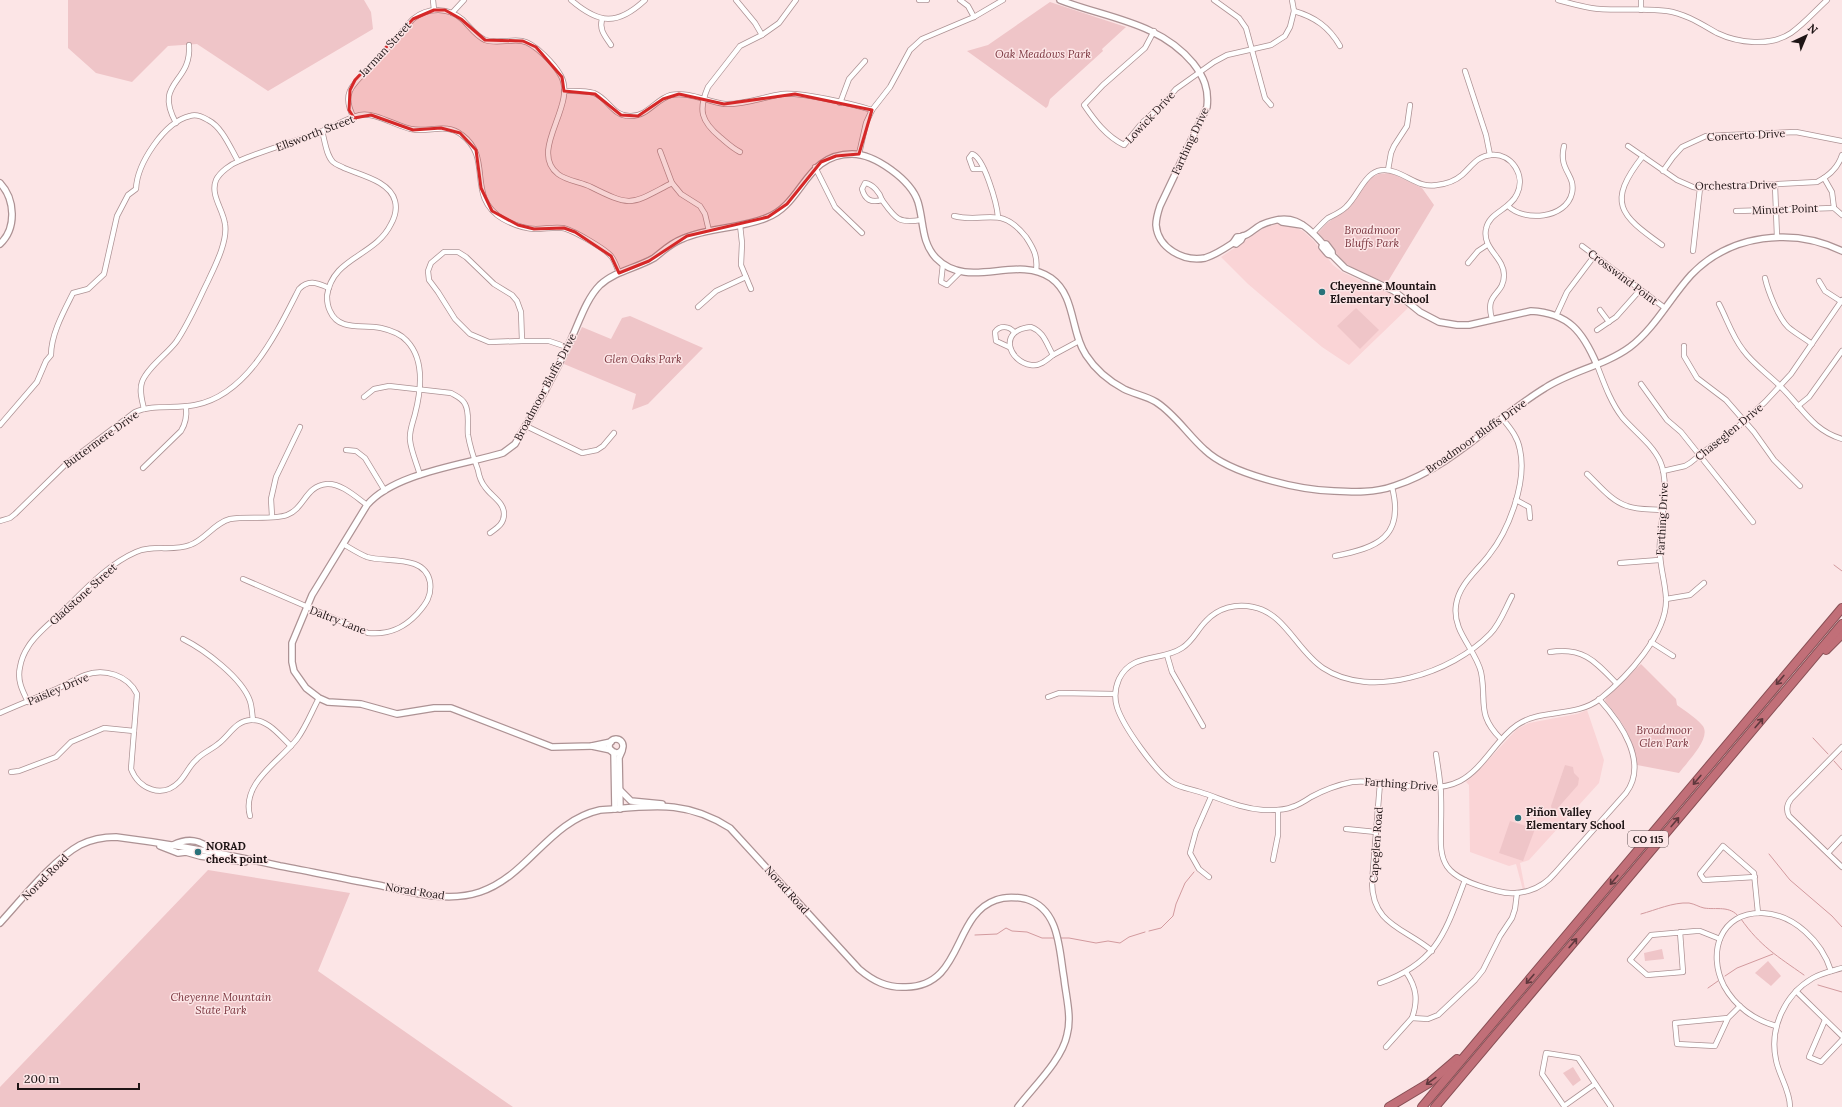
<svg xmlns="http://www.w3.org/2000/svg" width="1842" height="1107" viewBox="0 0 1842 1107" font-family="Lora,serif">
<style>
.built{fill:#fad4d6}
.green{fill:#efc5c8}
.lines{fill:none;stroke-linecap:round;stroke-linejoin:round}
.stream{stroke:#d29a9e;stroke-width:1}
.minor-casing{stroke:#ad9294;stroke-width:6}
.tertiary-casing{stroke:#ad9294;stroke-width:8}
.motorway-casing{stroke:#884f55;stroke-width:10}
.minor{stroke:#fff;stroke-width:4.5}
.tertiary{stroke:#fff;stroke-width:5.5}
.motorway{stroke:#c16f78;stroke-width:8}
.oneway{stroke:#5f383d}
.marked{fill:#d62828;fill-opacity:0.2;stroke:#d62828;stroke-width:3;stroke-linejoin:round}
.poi-dot{fill:#28727a;stroke:#fce5e6;stroke-width:1.5}
.labels{text-anchor:middle;stroke-width:3;stroke-linejoin:round;paint-order:stroke}
.shield{fill:#fce5e6;stroke:#615354;stroke-width:1}
.shield-label{font-size:10px;font-weight:bold;fill:#1e1415}
.street-label{font-size:11px;fill:#1e1415;stroke:#fce5e6}
.park-label{font-size:11px;font-style:italic;fill:#7b363f;stroke:#fce5e6}
.poi-label{font-size:11px;font-weight:bold;fill:#1e1415;stroke:#fce5e6;text-anchor:start}
</style>
<rect width="100%" height="100%" fill="#fce5e6"/>
<g class="built">
<path d="M1277 224 1295 227 1303 231 1314 241 1333 265 1342 272 1395 296 1408 308 1349 365 1322 347 1248 284 1221 257 1264 228Z"/>
<path d="M1587 710 1604 760 1599 783 1529 860 1520 863 1525 889 1523 890 1516 864 1509 866 1470 852 1469 785 1466 782 1477 772 1517 729 1529 723 1577 714Z"/>
</g>
<g class="green">
<path d="M68 0H364L371 12 373 29 268 91 197 44 168 46 132 82 96 73 68 48Z"/>
<path d="M1050 2 1126 27 1102 49 1103 51 1050 99 1048 106 1046 108 967 51 988 45Z"/>
<path d="M1391 173 1422 188 1434 205 1387 283 1356 270 1345 263 1318 233 1326 224 1350 206 1370 178 1379 174Z"/>
<path d="M1356 308 1379 330 1360 349 1337 326Z"/>
<path d="M630 316 703 348 648 404 632 410 636 394 564 364 582 327 611 339 622 318Z"/>
<path d="M1641 664 1676 699 1677 705C1685 711 1695 717 1702 725 1713 737 1687 762 1679 773L1637 765C1631 735 1625 725 1605 701L1606 697Z"/>
<path d="M1565 765 1573 767 1574 773 1579 778 1578 785 1556 810H1552L1551 806Z"/>
<path d="M1510 821 1535 829 1523 861 1499 853Z"/>
<path d="M208 870 350 893 318 971 513 1107H0V1087Z"/>
<path d="M1662 949 1664 959 1645 961 1644 953Z"/>
<path d="M1768 961 1781 976 1771 986 1755 973Z"/>
<path d="M1573 1067 1581 1080 1573 1086 1563 1073Z"/>
</g>
<g class="lines">
<g class="stream">
<path d="M1834 565 1842 571"/>
<path d="M1813 738 1828 754"/>
<path d="M1834 761 1842 770"/>
<path d="M1769 854 1790 880 1832 916 1842 927"/>
<path d="M1641 914C1656 910 1673 902 1689 903 1695 904 1699 907 1704 908 1716 910 1730 905 1739 917"/>
<path d="M1741 919C1760 946 1777 956 1804 975"/>
<path d="M1149 931 1161 928 1173 916 1176 904 1185 883 1194 872"/>
<path d="M975 935 997 934 1006 928 1012 931 1027 932 1042 938H1054"/>
<path d="M1060 938H1069L1096 943 1108 941 1120 943 1129 937 1145 932"/>
<path d="M1725 976 1737 968 1773 954"/>
<path d="M1818 985 1842 992"/>
<path d="M1708 988 1718 981"/>
</g>
<g class="minor-casing">
<g id="minor">
<path d="M433 0 434 10"/>
<path d="M571 0C599 24 617 26 645 0"/>
<path d="M736 0 755 23 762 35"/>
<path d="M919 0H927"/>
<path d="M960 0 968 6 974 17"/>
<path d="M1214 0 1239 18 1246 28 1265 98 1271 105"/>
<path d="M1558 0C1569 3 1580 6 1591 8 1616 12 1642 7 1667 11 1686 14 1701 24 1717 33 1738 43 1770 47 1791 33 1804 24 1815 11 1827 0"/>
<path d="M1641 10V0"/>
<path d="M1294 11C1315 17 1329 27 1340 46"/>
<path d="M452 13 464 0"/>
<path d="M602 19C599 30 605 36 611 45"/>
<path d="M1154 31 1145 48 1103 85 1084 105C1095 121 1106 136 1124 145L1142 123 1164 103 1176 89 1214 62 1227 55 1271 45 1285 36 1290 27 1294 11 1292 0"/>
<path d="M1465 71 1486 135 1490 155"/>
<path d="M564 91C573 91 584 90 594 93 609 99 613 117 631 116 648 116 656 99 671 95 688 91 708 102 725 104 744 105 763 97 782 94 801 92 853 104 872 110"/>
<path d="M840 103 849 79 865 61"/>
<path d="M354 118C339 91 356 82 373 65 382 55 390 45 399 35 403 30 408 24 413 19 428 7 449 7 463 20 470 27 476 36 485 40 497 44 510 39 522 41 535 43 555 65 561 76 577 106 528 150 558 174 567 181 581 182 591 187 633 208 631 204 672 183"/>
<path d="M176 123C153 81 192 84 189 45"/>
<path d="M322 131C325 141 326 155 333 162 336 165 341 166 344 168 360 175 390 181 395 201 397 209 395 217 391 224 375 257 332 257 327 296 327 301 328 307 330 311 339 332 363 324 381 328 390 330 401 334 407 341 425 360 421 391 415 414 413 422 409 431 410 440 411 451 417 464 420 475"/>
<path d="M1628 146 1677 180 1693 187 1700 188 1817 182C1829 176 1838 168 1842 155"/>
<path d="M660 151 672 183 681 194 700 206 705 214 709 231"/>
<path d="M740 152C732 148 726 142 720 137 701 121 698 110 708 87L740 46 762 35 779 23 796 0"/>
<path d="M859 154 866 123 872 110 890 87 910 50 922 39 974 17 1003 0"/>
<path d="M1643 156C1606 203 1620 215 1662 245"/>
<path d="M815 167 835 207 862 233"/>
<path d="M984 169H973L969 158 972 154C984 157 997 204 998 217"/>
<path d="M1388 170 1391 153 1394 146 1407 126 1410 105"/>
<path d="M1663 171 1673 157 1682 147 1706 136 1796 132 1842 141"/>
<path d="M1824 178 1832 192 1834 208 1842 215"/>
<path d="M865 183C873 184 880 193 882 200 871 203 865 200 862 189Z"/>
<path d="M1775 185 1777 237"/>
<path d="M882 200C895 218 898 224 921 220"/>
<path d="M1508 206C1524 222 1566 219 1572 193 1576 174 1558 171 1564 146"/>
<path d="M1736 211 1834 208"/>
<path d="M954 216C986 224 1000 204 1026 237 1034 249 1038 257 1036 271"/>
<path d="M740 225 742 243 741 265 751 289"/>
<path d="M1313 233C1318 228 1323 222 1328 218 1334 215 1341 212 1346 207 1362 192 1366 162 1395 172 1410 177 1420 188 1437 185 1446 184 1455 181 1462 175 1472 166 1477 156 1491 155 1512 153 1526 176 1517 194 1510 210 1489 212 1486 229 1482 249 1504 257 1504 275 1504 296 1484 292 1492 319"/>
<path d="M1582 246 1665 308"/>
<path d="M1693 251 1700 188"/>
<path d="M1468 263 1478 251 1487 245"/>
<path d="M943 264 941 282 947 285 960 272"/>
<path d="M1765 278C1768 291 1778 317 1788 327 1795 333 1804 338 1812 344"/>
<path d="M1819 281 1825 291 1842 302"/>
<path d="M1719 304C1727 319 1732 336 1743 350 1753 364 1768 374 1780 386 1802 407 1812 430 1842 439"/>
<path d="M698 307 716 291 746 277"/>
<path d="M1600 310 1609 322"/>
<path d="M1556 316 1567 292 1595 255"/>
<path d="M1031 327C1044 332 1046 343 1053 355 1047 360 1039 367 1031 365 1009 362 997 330 1031 327Z"/>
<path d="M1597 330 1616 317 1640 290"/>
<path d="M522 341 521 312 517 301 512 295 494 284 466 257 458 252H444L431 263 428 271 429 280 438 292 455 319 470 334 489 342 522 341H549L567 347"/>
<path d="M1684 346V356L1697 378 1726 400 1754 432 1774 460 1800 486"/>
<path d="M1009 347 996 341 995 332C1000 325 1009 326 1014 332"/>
<path d="M1053 355 1079 341"/>
<path d="M1641 384 1667 420 1681 432 1753 522"/>
<path d="M364 397 374 389 389 386 451 393C456 396 462 398 465 404 470 413 467 425 468 435 470 447 474 459 478 470 479 476 481 482 485 487 491 496 504 502 504 514 504 524 497 528 490 533"/>
<path d="M1798 406 1809 397 1842 351"/>
<path d="M144 409C142 400 139 391 142 382 147 368 167 354 176 342 189 323 198 301 208 281 215 266 228 241 225 224 223 209 210 195 216 180 220 172 231 164 239 161 266 149 295 142 322 131 334 127 347 118 360 115 375 112 396 126 411 129 429 133 446 122 462 135 494 159 465 196 503 219 512 224 525 229 536 229 545 229 553 227 562 228 572 229 605 249 611 256 615 261 617 268 619 273"/>
<path d="M0 425 37 382 46 361 51 355C51 334 64 311 73 293L88 289 104 274 117 216 128 195 136 189C137 164 164 122 190 116 195 114 203 117 208 120 222 127 230 147 238 161"/>
<path d="M526 426 582 453 597 450 603 446 614 433"/>
<path d="M346 450 356 451 365 458 385 491"/>
<path d="M143 468 181 431C186 423 187 416 186 407"/>
<path d="M1663 471 1685 466 1690 463 1710 447 1729 435 1765 402 1791 374 1842 300"/>
<path d="M1587 474C1599 485 1611 501 1627 506 1638 510 1651 509 1662 510"/>
<path d="M1516 500 1529 507 1530 518"/>
<path d="M272 516 271 499 276 477 300 427"/>
<path d="M0 521 10 518 15 514 66 464 135 412C153 404 175 409 195 405 248 395 277 332 299 289 309 279 317 283 329 288"/>
<path d="M1335 556C1377 548 1405 537 1392 487"/>
<path d="M1620 563 1659 560"/>
<path d="M243 579 368 633C388 635 403 629 417 614 426 604 432 596 430 582 425 554 386 563 367 557 359 554 350 548 343 544"/>
<path d="M1512 596C1505 609 1500 624 1490 634 1452 673 1371 700 1323 668 1297 651 1285 613 1253 607 1236 603 1218 608 1206 621 1197 630 1193 641 1182 648 1161 662 1132 652 1119 679 1115 688 1114 697 1117 707 1123 726 1156 773 1173 783 1181 788 1191 789 1200 792 1222 799 1239 808 1263 810 1272 810 1283 811 1292 807 1299 805 1305 801 1311 797 1324 790 1337 785 1352 782 1386 778 1429 797 1460 781 1484 768 1495 740 1517 725 1542 708 1575 718 1600 699 1626 678 1668 634 1666 598 1665 578 1658 563 1660 541 1661 517 1670 483 1660 461 1652 444 1634 431 1622 417 1610 401 1604 383 1597 365"/>
<path d="M1666 599 1690 595 1704 583"/>
<path d="M183 639C205 650 242 678 250 701 252 707 252 714 253 720"/>
<path d="M1651 642 1673 656"/>
<path d="M1550 652C1583 647 1595 661 1616 683"/>
<path d="M1167 655 1172 672 1203 726"/>
<path d="M1048 697 1059 693 1115 694"/>
<path d="M28 702C22 690 17 680 20 667 21 661 24 653 28 647 35 635 48 625 59 615 82 593 106 565 136 552 154 544 172 552 190 545 205 540 214 523 230 519 246 516 274 520 287 515 305 508 305 486 327 484 341 483 356 497 367 505"/>
<path d="M0 713C18 705 36 698 54 690 65 686 74 679 85 675 104 668 128 675 137 694L131 769C139 789 162 799 179 782 186 775 189 766 196 760 202 753 211 750 218 744 230 735 235 721 251 720 268 719 280 736 291 746"/>
<path d="M1501 739C1476 714 1487 702 1481 672 1475 648 1452 632 1456 605 1459 584 1477 571 1489 555 1509 530 1527 482 1520 450 1518 437 1510 428 1502 418"/>
<path d="M1842 747 1791 799C1787 804 1786 810 1789 816L1842 867"/>
<path d="M1436 754C1438 768 1441 783 1441 797 1443 856 1427 873 1497 891 1519 897 1541 890 1555 873L1626 793C1649 762 1620 722 1599 699"/>
<path d="M11 772 19 771 56 757 71 742 104 728 134 731"/>
<path d="M1380 783 1372 882C1372 925 1405 928 1432 951"/>
<path d="M250 816C241 783 279 762 297 739 306 727 312 711 319 698"/>
<path d="M1346 829 1376 832"/>
<path d="M1828 853 1842 838"/>
<path d="M1273 860 1278 835V810"/>
<path d="M1209 877 1199 869 1190 853 1196 831 1211 797"/>
<path d="M1755 877 1704 880 1700 874 1723 846 1754 873 1758 913"/>
<path d="M1680 932 1683 972 1647 975 1630 960 1651 935 1696 931H1700L1720 939"/>
<path d="M1406 972C1417 988 1418 1001 1412 1018L1428 1019 1438 1015 1475 980 1483 970 1500 936 1512 918 1515 909 1517 893"/>
<path d="M1380 983C1437 963 1445 933 1465 880"/>
<path d="M1796 991 1842 1036"/>
<path d="M1728 1018 1715 1046 1677 1044 1675 1023 1728 1018 1740 1006"/>
<path d="M1825 1020 1809 1057 1821 1062 1842 1040"/>
<path d="M1776 1026C1754 1020 1735 1006 1724 986 1707 953 1720 912 1762 913 1794 914 1822 942 1831 971"/>
<path d="M1386 1047 1412 1018"/>
<path d="M1595 1084 1564 1106 1542 1074 1546 1053 1578 1058 1611 1107"/>
<path d="M1790 1107C1790 1090 1779 1076 1776 1060 1769 1028 1785 994 1813 978 1822 973 1832 971 1842 968"/>
</g>
</g>
<g class="tertiary-casing">
<g id="tertiary">
<path d="M1060 0C1106 18 1159 22 1193 63 1204 77 1209 89 1207 107L1160 206C1158 212 1156 219 1156 225 1158 248 1183 262 1205 258 1215 255 1224 249 1233 243L1236 244 1241 240 1243 236"/>
<path d="M0 183C15 199 17 228 0 244"/>
<path d="M1279 220 1282 222 1302 225"/>
<path d="M1233 243 1237 237C1238 237 1241 237 1243 236 1249 235 1255 228 1261 225 1290 212 1304 222 1323 244H1326L1332 252V255"/>
<path d="M1323 244 1322 247 1328 254 1332 255 1345 268 1394 291 1420 312 1439 322 1457 325H1469L1531 311C1569 313 1583 332 1597 365"/>
<circle cx="616" cy="746" r="7"/>
<path d="M611 742 592 746 552 747 451 708H434L397 714 361 704 328 702 319 698 306 688 294 671 292 662V643L312 595 367 505C394 473 463 465 503 453L515 444C534 412 552 379 568 346 578 326 585 300 600 285 615 271 637 268 654 258 663 251 671 243 682 239 709 227 739 229 766 218 804 204 804 154 852 154 875 154 911 180 918 202 924 222 921 242 936 258 968 291 1016 254 1051 278 1076 296 1070 331 1086 355 1095 369 1109 381 1124 389 1134 394 1146 396 1156 402 1175 414 1188 435 1205 450 1230 474 1299 490 1334 491 1354 492 1375 493 1394 486 1451 468 1494 419 1545 388 1571 371 1604 366 1630 347 1655 328 1670 298 1691 275 1730 234 1793 227 1842 251"/>
<path d="M592 746 611 750"/>
<path d="M614 752 615 809"/>
<path d="M620 790 631 801 662 804"/>
<path d="M620 809 619 758 622 751"/>
<path d="M173 845C187 838 201 839 212 851"/>
<path d="M160 846 178 853 186 852 200 856 245 862"/>
<path d="M0 923C21 900 54 859 80 845 92 839 104 837 116 837 172 844 226 854 280 866 313 872 345 879 378 885 411 892 447 903 480 892 528 876 549 821 600 810 651 806 685 799 730 828L859 969C873 981 887 988 906 987 964 986 952 915 996 900 1006 896 1016 897 1026 899 1060 909 1059 950 1064 978 1066 997 1072 1017 1067 1035 1062 1060 1033 1087 1018 1107"/>
</g>
</g>
<g class="motorway-casing">
<g id="motorway">
<path d="M1826 650 1842 634"/>
<path d="M1389 1107 1429 1083 1457 1059"/>
<path d="M1422 1107 1842 608"/>
<path d="M1435 1107 1842 624"/>
</g>
</g>
<use href="#minor" class="minor"/>
<use href="#tertiary" class="tertiary"/>
<use href="#motorway" class="motorway"/>
</g>
<defs><path id="oneway-shaft" d="M-6 0H5M1.5-3L5.5 0L1.5 3" fill="none" stroke-width="1.6" stroke-linecap="round" stroke-linejoin="round"/></defs>
<g class="oneway">
<use href="#oneway-shaft" transform="translate(1780 680) rotate(130)"/>
<use href="#oneway-shaft" transform="translate(1759 723) rotate(-50)"/>
<use href="#oneway-shaft" transform="translate(1697 780) rotate(130)"/>
<use href="#oneway-shaft" transform="translate(1675 822) rotate(-50)"/>
<use href="#oneway-shaft" transform="translate(1614 880) rotate(130)"/>
<use href="#oneway-shaft" transform="translate(1573 943) rotate(-50)"/>
<use href="#oneway-shaft" transform="translate(1530 979) rotate(130)"/>
<use href="#oneway-shaft" transform="translate(1431 1081) rotate(144)"/>
</g>
<path class="marked" d="M434 10H445L461 19 485 40 523 41 536 47 562 77 564 91 595 94 621 115 638 116 663 99 679 94 724 104 795 94 872 110 859 154 836 156 821 162 787 204 768 217 687 236 649 261 619 273 611 256 575 232 564 228 534 229 518 225 492 211 481 188 476 150 460 133 441 128 413 130 371 115 354 118 349 110 350 90 355 80 413 19Z"/>
<g class="poi-dot">
<circle cx="1322" cy="292" r="4"/>
<circle cx="1518" cy="818" r="4"/>
<circle cx="198" cy="852" r="4"/>
</g>
<g class="labels">
<rect class="shield" x="1628" y="831" width="40" height="16" rx="3"/>
<g class="shield-label">
<text x="1648" y="843">CO 115</text>
</g>
<g class="street-label">
<text transform="translate(385 49) rotate(-47)" y="4">Jarman Street</text>
<text transform="translate(1150 117) rotate(-47)" y="4">Lowick Drive</text>
<text transform="translate(315 133) rotate(-21)" y="4">Ellsworth Street</text>
<text transform="translate(1746 135) rotate(-3)" y="4">Concerto Drive</text>
<text transform="translate(1190 141) rotate(-65)" y="4">Farthing Drive</text>
<text transform="translate(1736 185) rotate(-1)" y="4">Orchestra Drive</text>
<text transform="translate(1785 209) rotate(-2)" y="4">Minuet Point</text>
<text transform="translate(1623 277) rotate(37)" y="4">Crosswind Point</text>
<text transform="translate(545 387) rotate(-62)" y="4">Broadmoor Bluffs Drive</text>
<text transform="translate(1729 432) rotate(-39)" y="4">Chaseglen Drive</text>
<text transform="translate(1476 436) rotate(-35)" y="4">Broadmoor Bluffs Drive</text>
<text transform="translate(101 439) rotate(-36)" y="4">Buttermere Drive</text>
<text transform="translate(1662 519) rotate(-87)" y="4">Farthing Drive</text>
<text transform="translate(83 594) rotate(-42)" y="4">Gladstone Street</text>
<text transform="translate(338 620) rotate(21)" y="4">Daltry Lane</text>
<text transform="translate(58 689) rotate(-23)" y="4">Paisley Drive</text>
<text transform="translate(1401 784) rotate(4)" y="4">Farthing Drive</text>
<text transform="translate(1376 845) rotate(-86)" y="4">Capeglen Road</text>
<text transform="translate(45 877) rotate(-45)" y="4">Norad Road</text>
<text transform="translate(787 890) rotate(48)" y="4">Norad Road</text>
<text transform="translate(415 891) rotate(9)" y="4">Norad Road</text>
</g>
<g class="park-label">
<text x="1043" y="58">Oak Meadows Park</text>
<text x="1372" y="234">Broadmoor<tspan x="1372" dy="13">Bluffs Park</tspan></text>
<text x="643" y="363">Glen Oaks Park</text>
<text x="1664" y="734">Broadmoor<tspan x="1664" dy="13">Glen Park</tspan></text>
<text x="221" y="1001">Cheyenne Mountain<tspan x="221" dy="13">State Park</tspan></text>
</g>
<g class="poi-label">
<text x="1330" y="290">Cheyenne Mountain<tspan x="1330" dy="13">Elementary School</tspan></text>
<text x="1526" y="816">Piñon Valley<tspan x="1526" dy="13">Elementary School</tspan></text>
<text x="206" y="850">NORAD<tspan x="206" dy="13">check point</tspan></text>
</g>
</g>
<g transform="translate(1806 36) rotate(44)" stroke="#fce5e6" stroke-width="3" paint-order="stroke">
<path d="M0-3L7 15L0 10L-7 15Z" fill="#1e1415"/>
<text y="-6" font-size="11" font-weight="bold" text-anchor="middle" fill="#1e1415">N</text>
</g>
<path d="M18 1083v6h121v-6" fill="none" stroke="#1e1415" stroke-width="2"/>
<text x="24" y="1083" font-size="12" fill="#1e1415" stroke="#fce5e6" stroke-width="3" paint-order="stroke">200 m</text>
</svg>
